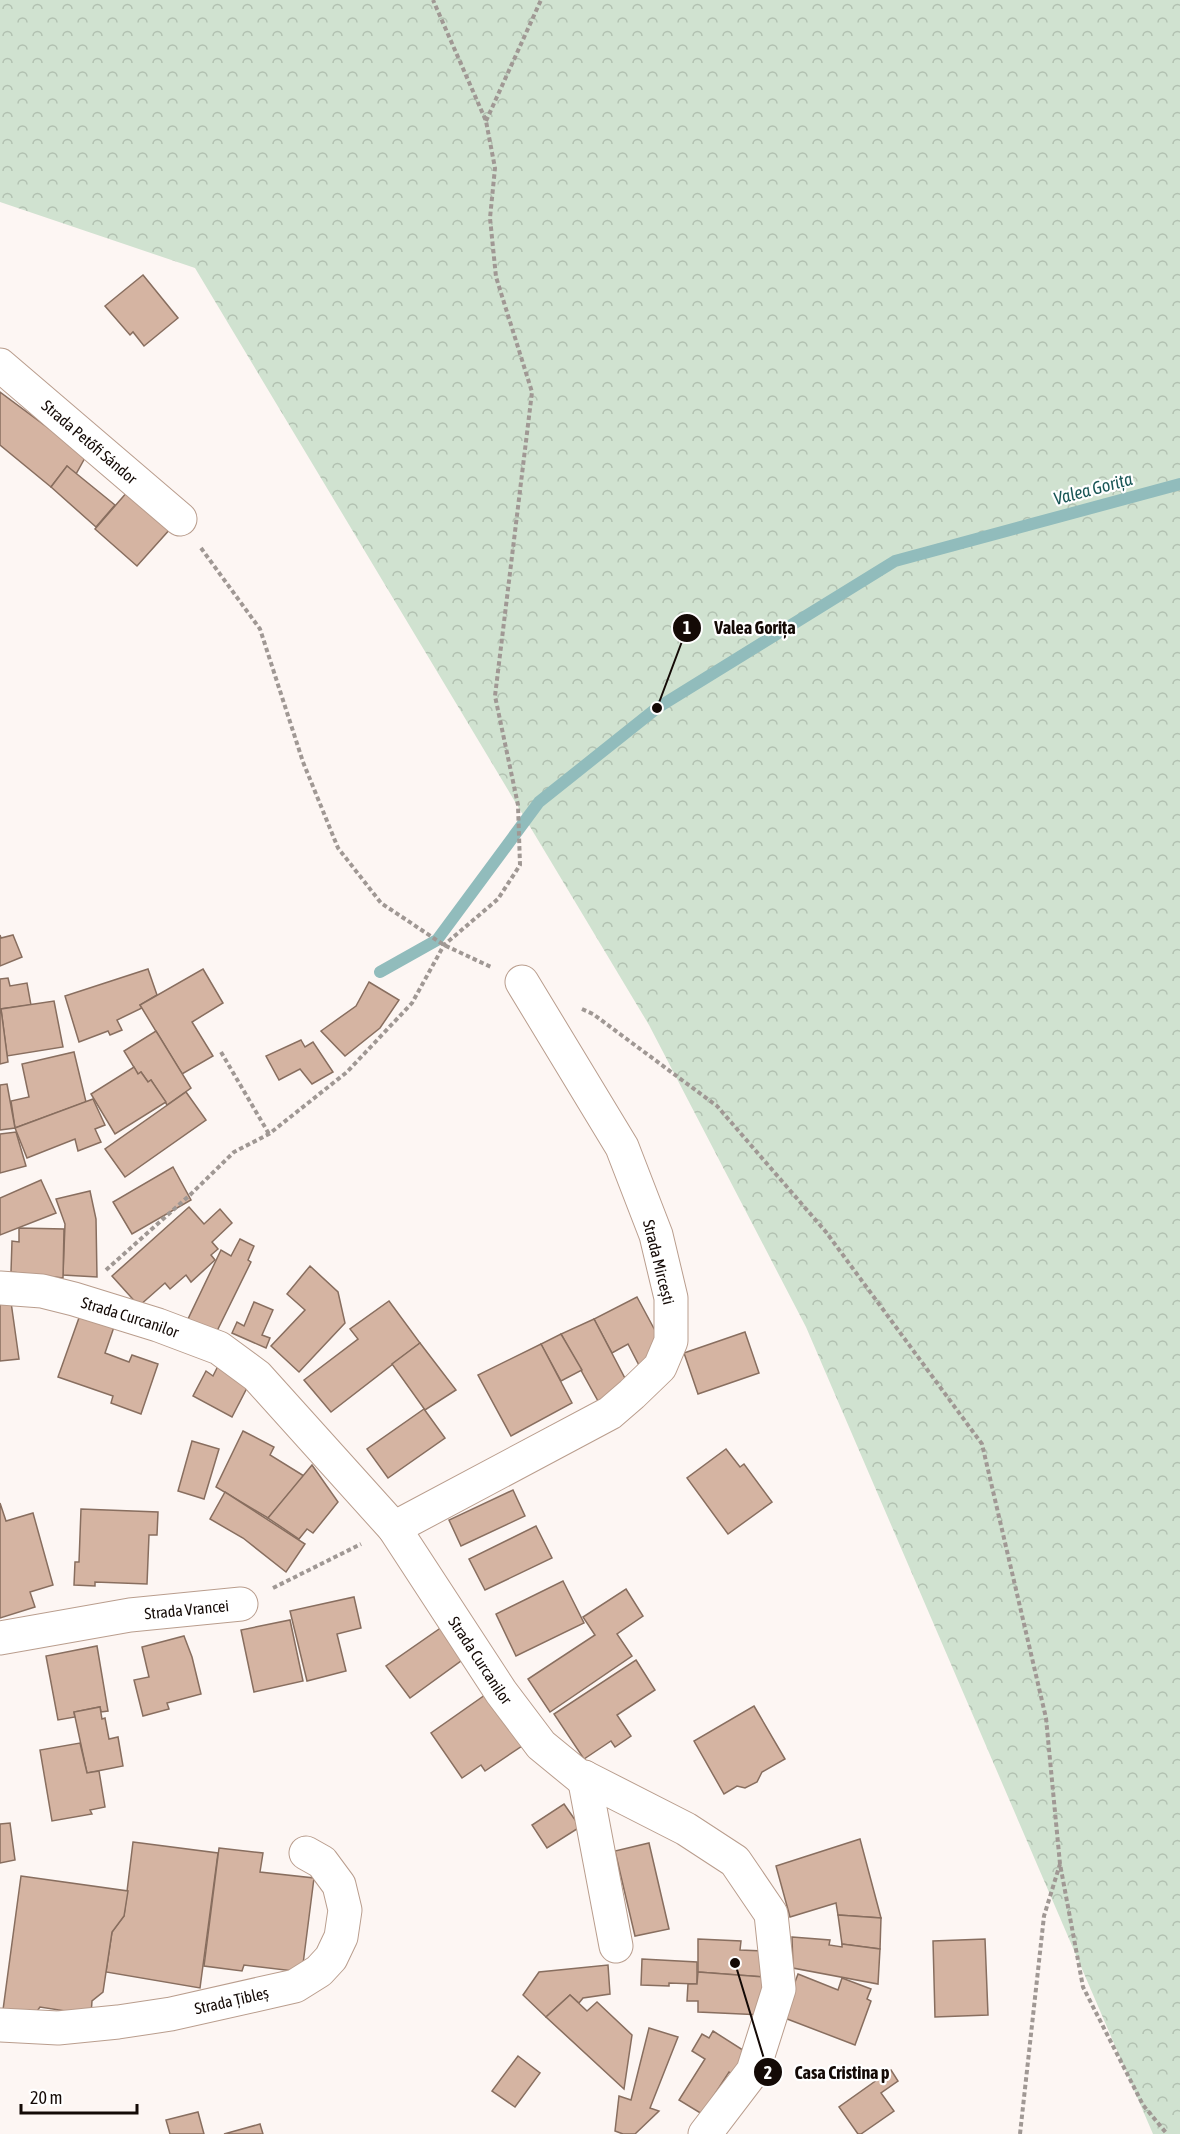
<svg xmlns="http://www.w3.org/2000/svg" width="1180" height="2134" viewBox="0 0 1180 2134" font-family="'Asap Condensed',sans-serif">
<style>
.forest{fill:url(#forest-crowns)}
.lines{fill:none;stroke-linecap:round;stroke-linejoin:round}
.stream{stroke:#91bcbc;stroke-width:12}
.building{fill:#d5b4a2;stroke:#886e5f;stroke-width:1.5}
.minor-casing{stroke:#b99d8d;stroke-width:35}
.path{stroke:#a09894;stroke-width:4;stroke-dasharray:4.5 3;stroke-linecap:butt}
.minor{stroke:#fff;stroke-width:33}
.labels{text-anchor:middle;stroke-width:4.5;stroke-linejoin:round;paint-order:stroke}
.street-label{font-size:16px;fill:#140a06;stroke:#fff}
.water-label{font-size:18px;font-style:italic;fill:#195656;stroke:#fff}
.leader{fill:none;stroke:#140a06;stroke-width:2}
.callout-dot{fill:#140a06;stroke:#fff;stroke-width:2}
.mark-label{font-size:18px;text-anchor:middle;font-weight:bold;fill:#fff}
.callout-label{font-size:18px;text-anchor:middle;font-weight:bold;fill:#140a06;stroke:#fff;stroke-width:4.5;stroke-linejoin:round;paint-order:stroke}
</style>
<defs>
<pattern id="forest-crowns" width="20" height="18" patternUnits="userSpaceOnUse" patternTransform="scale(1.5)"><rect width="20" height="18" fill="#d0e2d0"/><path d="M2 6a3 3 0 1 1 6 0M12 15a3 3 0 1 1 6 0" fill="none" stroke="#b2c1b1"/></pattern>
</defs>
<rect width="100%" height="100%" fill="#fdf6f3"/>
<path class="forest" d="M0 0H1180V2134H1153L806 1327 649 1025 195 268 0 202Z"/>
<g class="lines">
<path class="stream" d="M380 972 437 940 539 802 657 708 895 561 1180 484"/>
</g>
<g class="building">
<path d="M143 275 178 318 144 346 133 332 130 335 105 306Z"/>
<path d="M0 392 86 456 76 474 67 466 51 487 0 445Z"/>
<path d="M67 466 115 505 96 527 51 487Z"/>
<path d="M128 491 171 528 137 566 95 529Z"/>
<path d="M0 935 1 938 13 935 22 957 0 966Z"/>
<path d="M148 969 157 995 140 1005 142 1008 117 1020 122 1030 110 1035 108 1031 79 1042 65 996Z"/>
<path d="M203 969 223 1003 192 1022 213 1056 182 1074 140 1005Z"/>
<path d="M8 978 10 986 27 983 31 1005 0 1009V979Z"/>
<path d="M369 982 399 1000 380 1028 345 1056 321 1031 356 1006Z"/>
<path d="M54 1001 63 1047 7 1056 1 1009Z"/>
<path d="M1 1009 8 1062 0 1064V1009Z"/>
<path d="M156 1031 191 1088 167 1105 151 1080 148 1082 141 1072 138 1074 124 1051Z"/>
<path d="M301 1040 305 1047 313 1042 333 1072 312 1084 300 1069 279 1080 266 1056Z"/>
<path d="M74 1052 86 1102 15 1128 11 1101 29 1097 22 1064Z"/>
<path d="M134 1067 138 1074 141 1072 148 1082 151 1080 166 1102 115 1134 91 1094Z"/>
<path d="M7 1084 15 1128 0 1130V1085Z"/>
<path d="M186 1092 206 1120 125 1177 105 1149Z"/>
<path d="M93 1099 105 1125 95 1129 101 1142 78 1151 75 1139 27 1158 15 1128Z"/>
<path d="M16 1132 26 1166 0 1173V1134Z"/>
<path d="M173 1167 191 1200 132 1234 113 1202Z"/>
<path d="M41 1180 56 1213 0 1235V1198Z"/>
<path d="M90 1191 96 1219 97 1277 63 1275 65 1224 56 1199Z"/>
<path d="M189 1207 204 1224 220 1209 232 1223 212 1242 218 1249 211 1255 215 1260 191 1282 186 1275 170 1289 165 1283 139 1306 112 1276Z"/>
<path d="M19 1228 64 1229 63 1278 11 1272 12 1241 19 1242Z"/>
<path d="M240 1239 254 1246 248 1260 251 1262 216 1333 188 1319 221 1250 231 1256Z"/>
<path d="M310 1266 338 1292 345 1323 299 1372 271 1346 305 1310 287 1294Z"/>
<path d="M637 1297 665 1349 642 1371 628 1344 612 1353 594 1319Z"/>
<path d="M389 1301 420 1343 331 1412 304 1380 358 1339 350 1329Z"/>
<path d="M11 1302 19 1359 0 1361V1304Z"/>
<path d="M254 1302 273 1310 262 1335 270 1338 266 1348 232 1333 237 1322 244 1326Z"/>
<path d="M80 1315 114 1327 105 1353 129 1362 132 1355 158 1364 141 1414 111 1403 113 1396 58 1377Z"/>
<path d="M594 1319 629 1386 598 1401 561 1334Z"/>
<path d="M745 1332 759 1373 698 1394 684 1353Z"/>
<path d="M561 1334 582 1370 561 1381 541 1344Z"/>
<path d="M420 1343 456 1390 425 1410 392 1364Z"/>
<path d="M541 1344 572 1403 511 1436 478 1375Z"/>
<path d="M218 1366 250 1382 232 1417 193 1396 206 1371 213 1376Z"/>
<path d="M424 1409 445 1438 388 1478 367 1449Z"/>
<path d="M243 1431 274 1447 270 1455 304 1476 268 1518 216 1487Z"/>
<path d="M192 1441 219 1449 204 1499 178 1491Z"/>
<path d="M726 1449 740 1467 744 1464 772 1502 728 1534 687 1478Z"/>
<path d="M312 1465 338 1502 313 1533 307 1529 299 1539 268 1518Z"/>
<path d="M513 1490 525 1516 461 1546 449 1520Z"/>
<path d="M225 1492 305 1544 286 1572 243 1538 210 1519Z"/>
<path d="M0 1503 6 1521 33 1513 53 1585 30 1592 35 1607 0 1618Z"/>
<path d="M81 1509 158 1512 157 1535H149L147 1584 95 1582V1586L74 1585 75 1562H79Z"/>
<path d="M536 1526 552 1558 485 1590 469 1559Z"/>
<path d="M563 1581 584 1623 516 1656 496 1614Z"/>
<path d="M626 1589 643 1616 617 1634 632 1656 550 1712 528 1679 595 1635 583 1617Z"/>
<path d="M354 1597 361 1628 337 1634 346 1671 307 1681 290 1611Z"/>
<path d="M290 1620 303 1681 254 1692 241 1630Z"/>
<path d="M442 1627 465 1658 410 1698 386 1666Z"/>
<path d="M184 1636 192 1657 201 1694 167 1703 169 1709 143 1716 134 1680 149 1677 142 1647Z"/>
<path d="M97 1646 108 1711 101 1712 100 1707 74 1712 75 1717 58 1720 46 1656Z"/>
<path d="M636 1660 655 1690 617 1715 631 1736 615 1747 611 1741 584 1759 554 1714Z"/>
<path d="M485 1695 522 1746 485 1771 481 1765 462 1778 431 1733Z"/>
<path d="M754 1706 785 1759 762 1772 757 1782 745 1788 737 1786 724 1794 694 1741Z"/>
<path d="M100 1707 102 1719 105 1718 109 1739 118 1737 123 1766 87 1773 74 1712Z"/>
<path d="M80 1743 87 1773 99 1771 105 1807 90 1810 92 1814 52 1821 40 1750Z"/>
<path d="M564 1804 580 1827 547 1848 532 1825Z"/>
<path d="M10 1823 15 1860 0 1863V1824Z"/>
<path d="M860 1839 881 1918 838 1915 836 1903 790 1917 776 1866Z"/>
<path d="M133 1842 218 1853 200 1988 106 1972 112 1932 124 1916Z"/>
<path d="M649 1843 669 1929 635 1936 615 1851Z"/>
<path d="M219 1848 263 1853 260 1872 314 1878 302 1972 244 1965 242 1971 204 1966Z"/>
<path d="M21 1876 128 1891 124 1916 112 1932 103 1992 92 2001 91 2015 40 2007 34 2015 3 2010Z"/>
<path d="M838 1915 881 1918 880 1949 842 1944Z"/>
<path d="M792 1937 830 1940 829 1945 842 1947V1944L880 1949 878 1984 793 1968Z"/>
<path d="M698 1939 741 1941 740 1950 766 1951 765 1977 698 1972Z"/>
<path d="M985 1939 988 2015 935 2017 933 1941Z"/>
<path d="M642 1959 697 1962V1984L669 1983V1986L641 1985Z"/>
<path d="M608 1965 610 1994 583 1998 579 2003 570 1995 546 2017 523 1995 539 1972Z"/>
<path d="M698 1972 765 1977 763 2015 698 2012V2001H687L688 1984H697Z"/>
<path d="M798 1974 838 1990 842 1978 871 1989 867 1999 871 2001 855 2045 782 2017Z"/>
<path d="M570 1995 587 2011 597 2002 632 2035 624 2089 546 2017Z"/>
<path d="M649 2028 678 2037 650 2108 659 2111 635 2134H623L615 2131 619 2096 631 2100Z"/>
<path d="M713 2031 746 2052 732 2074 729 2072 702 2114 679 2100 705 2059 692 2051 702 2034 709 2038Z"/>
<path d="M518 2056 540 2073 515 2107 492 2091Z"/>
<path d="M891 2070 898 2081 881 2093 894 2111 861 2134H858L839 2107Z"/>
<path d="M198 2112 204 2134H170L166 2120Z"/>
<path d="M260 2124 263 2134H224Z"/>
</g>
<g class="lines">
<g class="minor-casing">
<g id="minor">
<path id="s1" d="M0 365 180 519"/>
<path id="s2" d="M0 1288 42 1291 74 1299 158 1325 219 1348 257 1376 394 1528 501 1692 541 1745 580 1777H584L686 1829 735 1861 771 1914 779 1989 753 2071 705 2134"/>
<path d="M394 1528 610 1413 632 1394 660 1367 671 1341V1298L656 1235 622 1147 522 982"/>
<path id="s3" d="M0 1638 130 1615 241 1604"/>
<path d="M584 1777 616 1946"/>
<path id="s4" d="M0 2025 58 2028 118 2022 171 2014 295 1986 319 1971 331 1958 341 1937 345 1910 339 1885 322 1862 306 1853"/>
</g>
</g>
<g class="path">
<path d="M486 121 541 0"/>
<path d="M201 548 260 629 303 762 338 848 381 903 444 945 491 967"/>
<path d="M582 1009 593 1014 717 1106 826 1232 982 1444 1046 1718 1060 1864 1083 1987 1143 2105 1167 2134"/>
<path d="M221 1052 269 1134"/>
<path d="M106 1270 190 1195 234 1152 269 1134 347 1072 412 1003 444 945 498 899 520 865 518 805 495 696 532 392 496 277 490 218 495 168 486 121 433 0"/>
<path d="M273 1588 361 1544"/>
<path d="M1020 2134 1044 1916 1060 1864"/>
</g>
<use href="#minor" class="minor"/>
</g>
<g class="labels">
<g class="street-label">
<text dy="6" stroke="none"><textPath href="#s1" startOffset="118">Strada Petőfi Sándor</textPath></text>
<text transform="translate(659 1262) rotate(76)" y="6">Strada Mircești</text>
<text dy="6" stroke="none"><textPath href="#s2" startOffset="134">Strada Curcanilor</textPath></text>
<text dy="6" stroke="none"><textPath href="#s3" startOffset="189">Strada Vrancei</textPath></text>
<text dy="6" stroke="none"><textPath href="#s2" startOffset="638">Strada Curcanilor</textPath></text>
<text dy="6" stroke="none"><textPath href="#s4" startOffset="234">Strada Țibleș</textPath></text>
</g>
<g class="water-label">
<text transform="translate(1093 489) rotate(-15)" y="6">Valea Gorița</text>
</g>
</g>
<path class="leader" d="M657 708L687 628M735 1963L768 2072"/>
<g class="callout-dot">
<circle cx="657" cy="708" r="6"/>
<circle cx="735" cy="1963" r="6"/>
<circle cx="687" cy="628" r="15"/>
<circle cx="768" cy="2072" r="15"/>
</g>
<g class="mark-label">
<text x="687" y="634">1</text>
<text x="768" y="2079">2</text>
</g>
<g class="callout-label">
<text x="755" y="634">Valea Gorița</text>
<text x="842" y="2079">Casa Cristina p</text>
</g>
<path d="M21 2104v9h116v-9" fill="none" stroke="#140a06" stroke-width="3"/>
<text x="30" y="2104" font-size="18" fill="#140a06" stroke="#ffffff" stroke-width="4.5" paint-order="stroke">20 m</text>
</svg>
